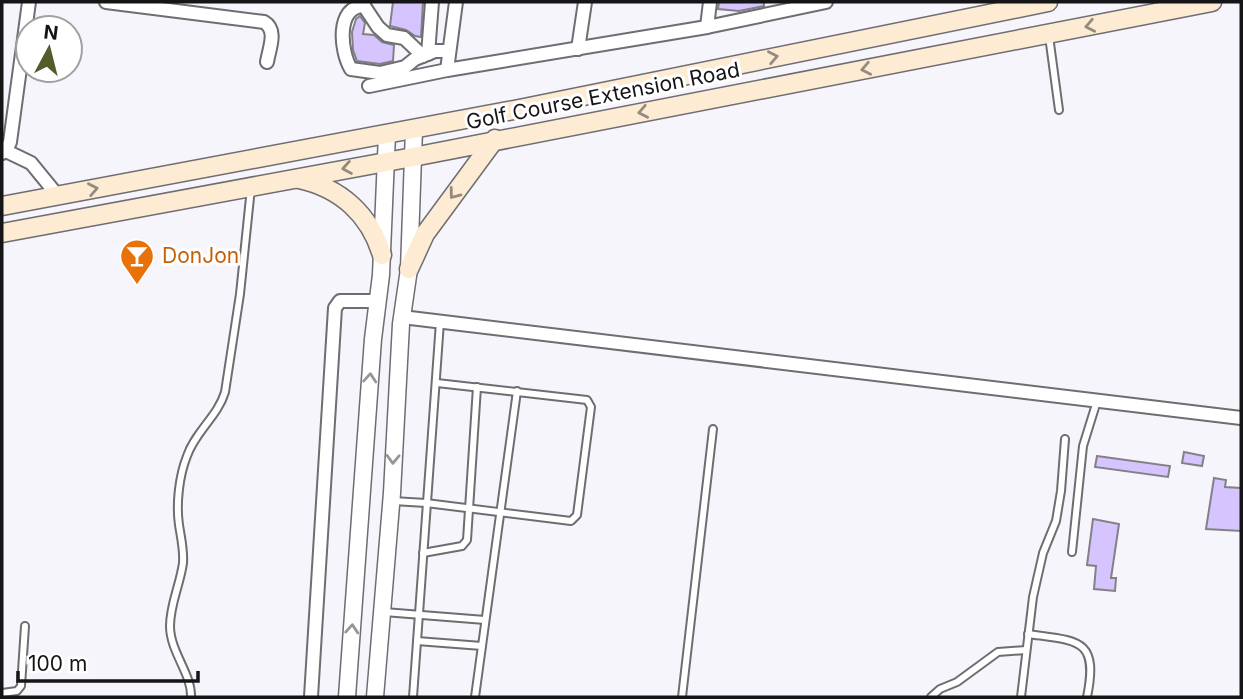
<svg xmlns="http://www.w3.org/2000/svg" width="1243" height="699" viewBox="0 0 1243 699" font-family="Inter,sans-serif">
<style>
.building{fill:#d6c4ff;stroke:#838186;stroke-width:2}
.lines{fill:none;stroke-linecap:round;stroke-linejoin:round}
.service-casing{stroke:#6d6d72;stroke-width:10}
.minor-casing{stroke:#6d6d72;stroke-width:16}
.tertiary-casing{stroke:#6d6d72;stroke-width:19}
.secondary-casing{stroke:#6d6d72;stroke-width:21}
.service{stroke:#fff;stroke-width:6}
.minor{stroke:#fff;stroke-width:12}
.tertiary{stroke:#fff;stroke-width:16}
.secondary{stroke:#fdebd3;stroke-width:18}
.oneway{stroke:#958a7e}
.oneway2{stroke:#969597}
.labels{text-anchor:middle;stroke-width:6;stroke-linejoin:round;paint-order:stroke}
.street-label{font-size:21px;fill:#151417;stroke:#fff}
.food-label{font-size:21px;fill:#c56008;stroke:#fff;text-anchor:start}
</style>
<rect width="100%" height="100%" fill="#f5f5fb"/>
<g class="building">
<path d="M393 2H423L421 37 415 36 406 30 390 26Z"/>
<path d="M719 2H764V6L739 11 718 9Z"/>
<path d="M360 16 365 23 363 34 374 35 382 42 394 45 393 61 380 64 357 61 353 50 352 32 356 19Z"/>
<path d="M1184 452 1204 456 1202 466 1182 463Z"/>
<path d="M1097 456 1170 466 1168 477 1095 467Z"/>
<path d="M1214 478 1226 480 1225 487 1241 488V531L1206 529Z"/>
<path d="M1093 519 1119 524 1111 578H1116L1115 591 1094 589 1096 566 1087 565Z"/>
</g>
<g class="lines">
<g class="service-casing">
<g id="service">
<path d="M1049 36 1059 110"/>
<path d="M393 501 426 503 571 521 577 515 591 407 587 400 437 383"/>
<path d="M1072 552 1083 446 1097 401"/>
<path d="M423 553 462 546 467 540 477 387"/>
<path d="M384 612 485 620"/>
<path d="M1028 634C1078 641 1099 638 1087 697"/>
<path d="M417 641 482 646"/>
<path d="M2 693 17 691 21 686 25 626"/>
<path d="M191 697C192 674 170 652 170 626 170 604 180 585 183 563 184 550 181 538 179 525 176 504 179 476 187 456 195 432 218 416 225 392L240 294 251 188"/>
<path d="M413 697 440 322"/>
<path d="M475 697 517 391"/>
<path d="M682 697 713 429"/>
<path d="M931 697 940 689 957 682 998 652 1026 650"/>
<path d="M1021 697 1033 597 1043 553 1056 521 1061 491 1065 439"/>
</g>
</g>
<g class="minor-casing">
<g id="minor">
<path d="M106 2 264 22C278 30 269 49 267 62"/>
<path d="M364 2V6C336 6 340 51 351 69L380 73 405 67 415 59 435 51H449"/>
<path d="M364 6 378 27 387 35 404 38 423 56"/>
<path d="M707 27 710 2"/>
<path d="M578 49 585 2"/>
<path d="M428 54 432 2"/>
<path d="M447 70 456 2"/>
<path d="M369 86 447 70 707 27 826 2"/>
<path d="M6 151 31 163 58 196"/>
<path d="M2 153 6 151 10 142 29 2"/>
<path d="M402 317 1241 418"/>
<path d="M311 697 335 308 340 301H377"/>
</g>
</g>
<g class="tertiary-casing">
<g id="tertiary">
<path d="M347 697 373 339 381 275 387 134"/>
<path d="M375 697 392 493 401 324 409 269 414 129"/>
</g>
</g>
<g class="secondary-casing">
<g id="secondary">
<path d="M299 179C341 188 370 215 382 255"/>
<path d="M2 206 519 109 1048 2"/>
<path d="M2 233 413 157 1212 2"/>
<path d="M409 269 425 234 495 139"/>
</g>
</g>
<use href="#service" class="service"/>
<use href="#minor" class="minor"/>
<use href="#tertiary" class="tertiary"/>
<use href="#secondary" class="secondary"/>
</g>
<defs><path id="oneway-chevron" d="M-2-3.5L2.5 0L-2 3.5" fill="none" stroke-width="1.6" stroke-linecap="round" stroke-linejoin="round" transform="scale(1.75)"/></defs>
<g class="oneway">
<use href="#oneway-chevron" transform="translate(1090 26) rotate(169)"/>
<use href="#oneway-chevron" transform="translate(773 57) rotate(-11)"/>
<use href="#oneway-chevron" transform="translate(866 69) rotate(169)"/>
<use href="#oneway-chevron" transform="translate(643 112) rotate(169)"/>
<use href="#oneway-chevron" transform="translate(347 168) rotate(170)"/>
<use href="#oneway-chevron" transform="translate(93 189) rotate(-11)"/>
<use href="#oneway-chevron" transform="translate(454 194) rotate(127)"/>
</g>
<g class="oneway2">
<use href="#oneway-chevron" transform="translate(370 378) rotate(-86)"/>
<use href="#oneway-chevron" transform="translate(393 459) rotate(92)"/>
<use href="#oneway-chevron" transform="translate(352 629) rotate(-86)"/>
</g>
<defs>
<g id="bar-pin" transform="scale(1.75)"><path d="M0 17L-7.5 6A9.5 9.5 0 1 1 7.5 6Z" fill="#e8710a" stroke="#fff"/><path d="M-6-5H6L.8 .8V4.5H3.5V6h-7V4.5H-.8V.8Z" fill="#fff"/></g>
</defs>
<g fill-rule="evenodd">
<use href="#bar-pin" x="137" y="256"/>
</g>
<g class="labels">
<g class="street-label">
<text transform="translate(603 96) rotate(-11)" y="7">Golf Course Extension Road</text>
</g>
<g class="food-label">
<text x="162" y="263">DonJon</text>
</g>
</g>
<rect width="1243" height="699" fill="none" stroke="#151417" stroke-width="7"/>
<g transform="translate(49 49) rotate(7)"><circle r="33" fill="#ffffff" stroke="#a1a1a2" stroke-width="2"/>
<path d="M0-5L12 26L0 18L-12 26Z" fill="#535c2b"/>
<text y="-10" font-size="19" font-weight="bold" text-anchor="middle" fill="#151417">N</text>
</g>
<path d="M18 671v10h180v-10" fill="none" stroke="#151417" stroke-width="3.5"/>
<text x="28" y="671" font-size="21" fill="#151417" stroke="#ffffff" stroke-width="5" paint-order="stroke">100 m</text>
</svg>
